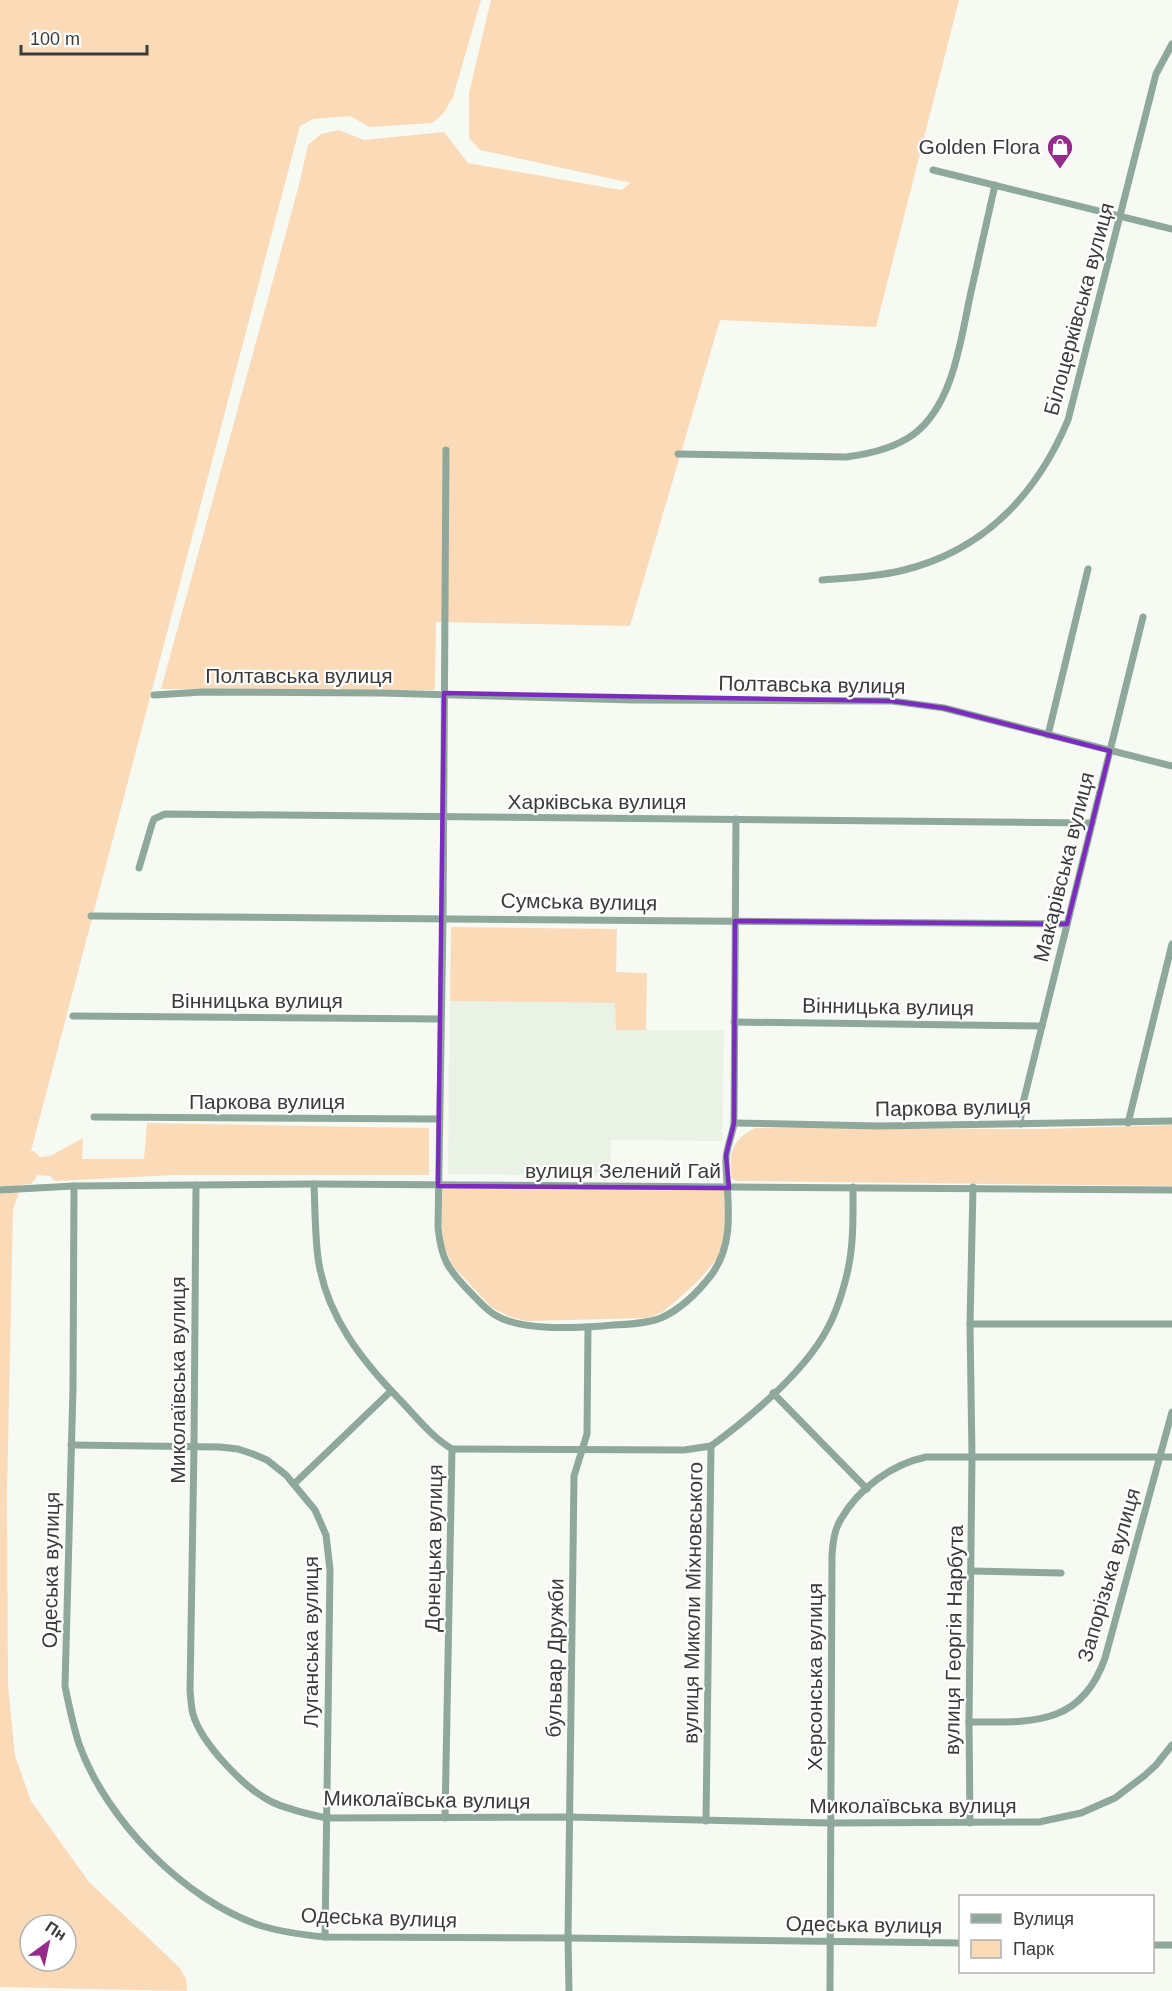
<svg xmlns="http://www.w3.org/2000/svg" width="1172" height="1991" viewBox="0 0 1172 1991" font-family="Arial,sans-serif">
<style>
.built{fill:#e9f2e4}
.green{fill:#fbdab8;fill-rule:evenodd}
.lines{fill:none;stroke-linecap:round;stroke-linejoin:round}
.minor{stroke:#8ea89c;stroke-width:7}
.marked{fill:none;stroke:#7b2cbf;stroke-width:4.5;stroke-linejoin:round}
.labels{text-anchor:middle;stroke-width:4.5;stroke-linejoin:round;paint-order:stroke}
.poi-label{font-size:21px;fill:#3b3c3a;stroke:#fff;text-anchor:end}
.street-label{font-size:21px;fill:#3b3c3a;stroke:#fff}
</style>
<rect width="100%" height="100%" fill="#f6faf3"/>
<path class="built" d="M450 1001 616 1003V1030H724L722 1141 611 1140 610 1176 448 1174Z"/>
<g class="green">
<path d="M0 0H481L453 97 443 114 432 123 370 127 350 116 313 119 300 126 31 1151H34L40 1157 50 1156 83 1138 82 1159H144L147 1123 429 1128V1175H174L55 1181 50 1176 38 1175 31 1184 21 1185 13 1210 7 1493 8 1684 15 1756 31 1801 89 1882 180 1968 186 1979 187 1991 0 1987ZM30 1925H66V1961H30Z"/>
<path d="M491 0H959L876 327 720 320 630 626 436 622 435 690 161 689 299 185 308 145 321 134 339 130 364 140 444 132 468 163 621 190 631 183 480 150 469 138V93Z"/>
<path d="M451 927 617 929 616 972 647 973 646 1030H616L615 1003 450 1001Z"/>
<path d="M1172 1125V1186L736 1181 731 1178C730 1153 730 1141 755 1128L1042 1129Z"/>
<path d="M438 1186 729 1188 728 1230 718 1258 700 1279 676 1301 661 1313 648 1318 527 1321 510 1317 491 1307 453 1266 444 1247Z"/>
</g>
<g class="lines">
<g class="minor">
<path d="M933 170 1172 229"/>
<path d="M446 450 443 917 438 1227C441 1258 447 1268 468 1290 477 1299 485 1309 495 1315 521 1331 572 1328 602 1326 621 1324 643 1325 661 1318 681 1309 699 1291 712 1274 736 1241 727 1200 726 1163 725 1150 732 1137 734 1123L736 819"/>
<path d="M678 454 846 457C870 454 895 448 914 434 954 404 961 337 971 292 979 257 987 221 995 185"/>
<path d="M822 580C848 578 874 577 900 571 982 552 1036 496 1068 420L1156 74 1172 44"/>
<path d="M154 695 203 692 382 693 633 700 892 701 944 708 1172 766"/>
<path d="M1048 735 1088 569"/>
<path d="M139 868 152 824 154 819 165 814 1092 823"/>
<path d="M91 916 1067 924"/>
<path d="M73 1016 441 1019"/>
<path d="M734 1022 1042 1026"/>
<path d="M94 1117 439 1119"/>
<path d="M734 1123 879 1126 1172 1121"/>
<path d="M1128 1123 1172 944"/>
<path d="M1020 1124 1022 1107 1042 1026 1143 617"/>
<path d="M314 1184C315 1209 315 1233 318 1258 326 1316 362 1361 402 1402 418 1419 432 1437 452 1449L445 1818"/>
<path d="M196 1185 194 1447 190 1691C191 1699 191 1707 193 1714 201 1743 245 1789 272 1802 289 1810 308 1814 326 1818L569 1817 830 1823 1039 1822 1081 1813 1115 1798 1144 1776 1156 1765 1172 1745"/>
<path d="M74 1186 73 1388 65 1686C69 1706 73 1725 79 1744 106 1820 185 1901 262 1926 282 1932 304 1935 325 1937L568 1938 960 1943"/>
<path d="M0 1190 74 1186 314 1184 1172 1190"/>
<path d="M970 1324H1172"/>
<path d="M773 1393 867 1489"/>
<path d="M71 1445 220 1447 238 1449 253 1454 267 1460 286 1475 315 1510 326 1535 330 1570 325 1937"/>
<path d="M452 1449 684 1450 711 1446"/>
<path d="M294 1484 391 1391"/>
<path d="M971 1571 1061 1573"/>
<path d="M969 1722C1031 1722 1081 1727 1105 1658L1172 1412"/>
<path d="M706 1821 711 1446C748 1419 798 1377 822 1338 834 1319 842 1295 847 1274 854 1245 853 1216 853 1187"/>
<path d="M970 1823 969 1722 972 1457 970 1324 973 1187"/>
<path d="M1152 1945H1172"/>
<path d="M569 1991 568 1938 574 1476 587 1434 588 1327"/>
<path d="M830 1991 832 1555C833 1543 834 1530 841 1519 858 1489 892 1464 926 1457H1172"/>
</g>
</g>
<path class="marked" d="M444 693 892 701 944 708 1110 751 1067 924 735 921 734 1123 726 1155 729 1188 438 1186Z"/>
<defs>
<g id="shop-pin" transform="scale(1.35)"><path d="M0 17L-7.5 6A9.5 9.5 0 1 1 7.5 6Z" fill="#972b8d" stroke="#fff"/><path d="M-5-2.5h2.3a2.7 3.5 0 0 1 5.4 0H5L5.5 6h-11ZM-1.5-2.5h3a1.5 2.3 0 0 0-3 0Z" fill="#fff"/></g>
</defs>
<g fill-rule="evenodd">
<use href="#shop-pin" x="1060" y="147"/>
</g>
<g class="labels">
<g class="poi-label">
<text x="1040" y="154">Golden Flora</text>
</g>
<g class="street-label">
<text transform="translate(1079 309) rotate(-75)" y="7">Білоцерківська вулиця</text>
<text x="299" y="683">Полтавська вулиця</text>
<text transform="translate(812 685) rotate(1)" y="7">Полтавська вулиця</text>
<text x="597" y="809">Харківська вулиця</text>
<text transform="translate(1064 867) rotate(-76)" y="7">Макарівська вулиця</text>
<text transform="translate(579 902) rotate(1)" y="7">Сумська вулиця</text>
<text x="257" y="1008">Вінницька вулиця</text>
<text transform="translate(888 1007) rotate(1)" y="7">Вінницька вулиця</text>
<text x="267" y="1109">Паркова вулиця</text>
<text transform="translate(953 1108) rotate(-1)" y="7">Паркова вулиця</text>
<text x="623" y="1178">вулиця Зелений Гай</text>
<text transform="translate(178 1380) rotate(-90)" y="7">Миколаївська вулиця</text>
<text transform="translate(434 1548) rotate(-89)" y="7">Донецька вулиця</text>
<text transform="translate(51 1570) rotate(-89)" y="7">Одеська вулиця</text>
<text transform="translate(1109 1575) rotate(-74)" y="7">Запорізька вулиця</text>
<text transform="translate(693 1603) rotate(-89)" y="7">вулиця Миколи Міхновського</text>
<text transform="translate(954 1640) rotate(-89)" y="7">вулиця Георгія Нарбута</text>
<text transform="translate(311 1642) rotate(-90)" y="7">Луганська вулиця</text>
<text transform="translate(555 1658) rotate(-89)" y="7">бульвар Дружби</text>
<text transform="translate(815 1677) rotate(-90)" y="7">Херсонська вулиця</text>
<text transform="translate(427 1800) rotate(1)" y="7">Миколаївська вулиця</text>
<text x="913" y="1813">Миколаївська вулиця</text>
<text transform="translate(379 1918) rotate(2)" y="7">Одеська вулиця</text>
<text transform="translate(864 1925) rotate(1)" y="7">Одеська вулиця</text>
</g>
</g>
<rect x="959" y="1895" width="195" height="78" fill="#ffffff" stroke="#b1b1b0" stroke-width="1.5"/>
<rect x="971" y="1914" width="30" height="9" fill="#8ea89c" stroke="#b1b1b0" stroke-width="1.5"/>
<text x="1013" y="1925" font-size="18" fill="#3b3c3a">Вулиця</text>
<rect x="971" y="1940" width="30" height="18" fill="#fbdab8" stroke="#b1b1b0" stroke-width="1.5"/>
<text x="1013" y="1955" font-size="18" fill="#3b3c3a">Парк</text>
<g transform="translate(48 1943) rotate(33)"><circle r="28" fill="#ffffff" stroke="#b1b1b0" stroke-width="1.5"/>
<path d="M0-4.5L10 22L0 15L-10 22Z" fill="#972b8d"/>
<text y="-9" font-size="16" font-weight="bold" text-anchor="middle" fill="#3b3c3a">Пн</text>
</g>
<path d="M21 45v9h126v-9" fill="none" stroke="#3b3c3a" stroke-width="3"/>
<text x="30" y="45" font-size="18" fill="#3b3c3a" stroke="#ffffff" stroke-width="4.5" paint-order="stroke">100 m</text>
</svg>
